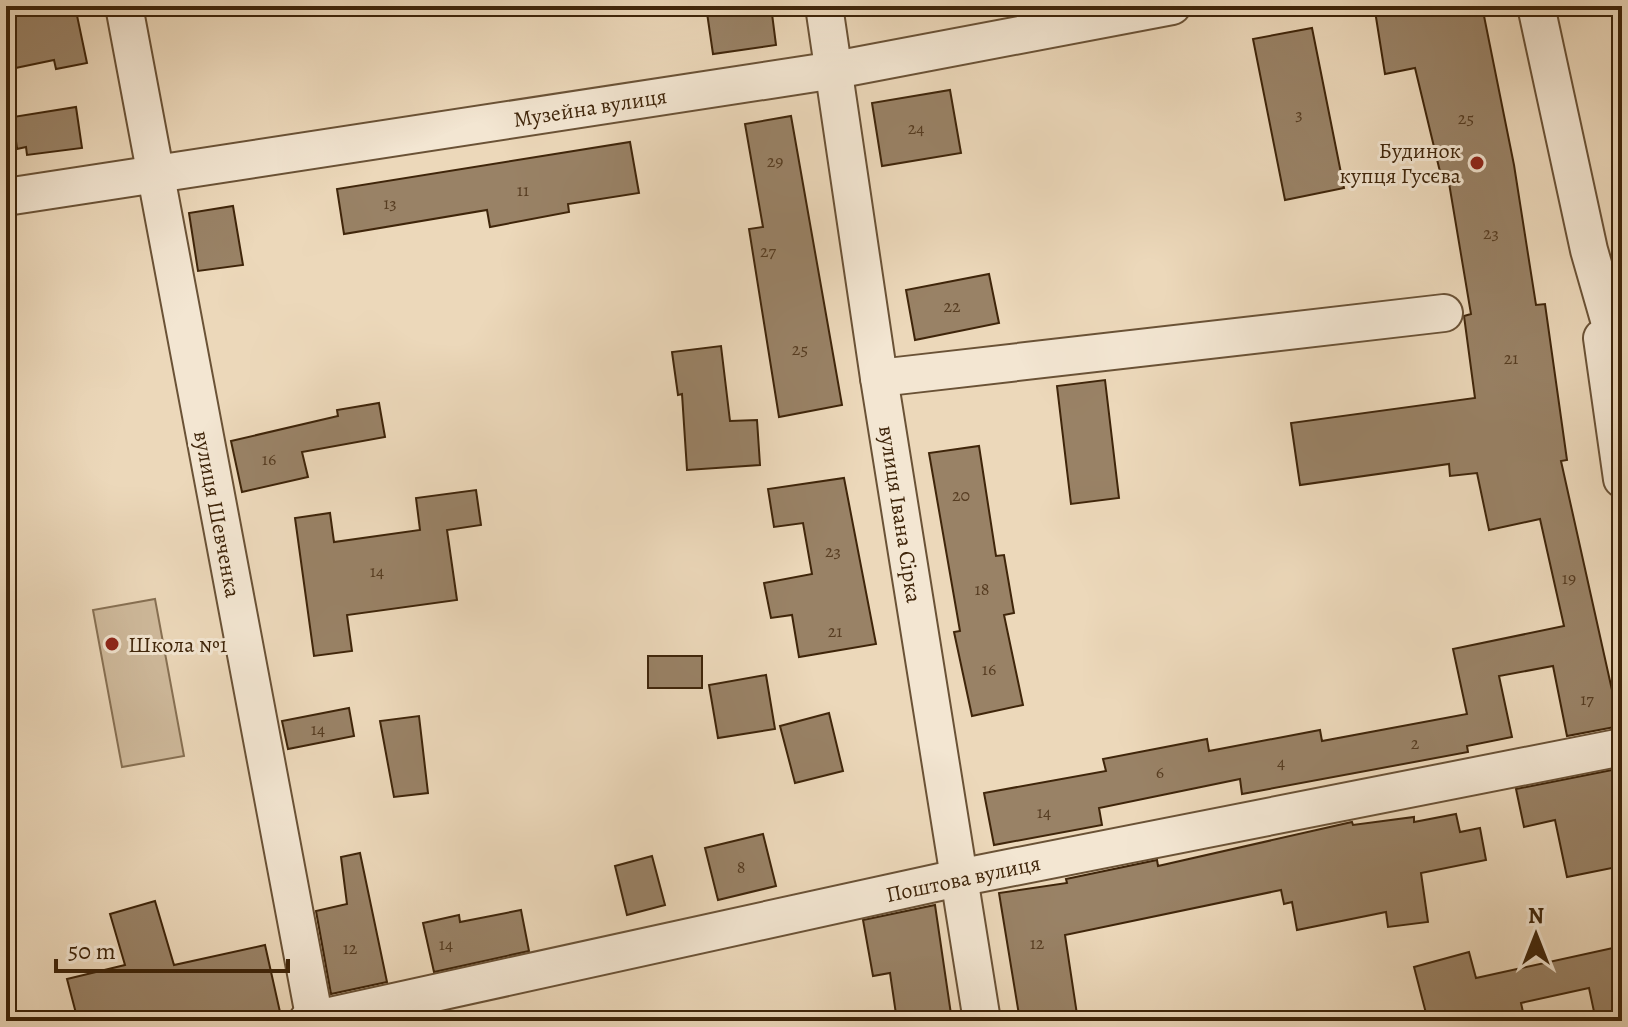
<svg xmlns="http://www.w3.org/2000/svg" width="1628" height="1027" viewBox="0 0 1628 1027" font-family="Alegreya,serif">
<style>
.green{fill:#cfba9c;stroke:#877053;stroke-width:2}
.building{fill:#998266;stroke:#3f250a;stroke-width:2}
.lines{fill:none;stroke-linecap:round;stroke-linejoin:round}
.minor-casing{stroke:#6a5236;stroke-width:40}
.minor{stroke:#f3e6d2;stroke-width:36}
.poi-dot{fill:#8f2418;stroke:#f3e6d2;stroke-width:3}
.labels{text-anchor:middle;stroke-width:6;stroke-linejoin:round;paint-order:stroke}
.number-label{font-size:18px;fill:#563c21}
.street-label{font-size:22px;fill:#3f250a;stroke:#f3e6d2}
.poi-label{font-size:22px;fill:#3f250a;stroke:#f3e6d2;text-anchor:end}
</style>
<rect width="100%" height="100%" fill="#ecd8ba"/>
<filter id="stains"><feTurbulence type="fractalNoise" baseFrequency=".0025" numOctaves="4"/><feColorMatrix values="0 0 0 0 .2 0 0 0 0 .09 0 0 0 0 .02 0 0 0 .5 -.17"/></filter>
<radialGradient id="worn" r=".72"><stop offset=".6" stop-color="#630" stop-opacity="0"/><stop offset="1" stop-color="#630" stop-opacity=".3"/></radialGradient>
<path class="green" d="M155 599 184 756 122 767 93 610Z"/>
<g class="building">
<path d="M43 6H75L87 63 56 69 54 60 6 70V14Z"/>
<path d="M706 6H771L776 45 713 54Z"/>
<path d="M1399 6H1482L1514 165 1536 305 1545 304 1567 460 1561 461 1620 726 1567 736 1553 666 1499 676 1512 737 1467 746 1468 752 1242 794 1240 779 1099 808 1102 825 994 845 984 793 1106 771 1103 759 1207 739 1209 751 1320 730 1322 741 1467 714 1453 649 1564 626 1540 519 1489 530 1477 473 1450 476 1449 464 1300 485 1291 423 1475 398 1464 316 1471 314 1448 177 1442 180 1415 68 1385 74 1375 11Z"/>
<path d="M1312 28 1344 188 1285 200 1253 39Z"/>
<path d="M950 90 961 153 882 166 872 103Z"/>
<path d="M76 107 82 148 27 155 26 147 17 149 13 117Z"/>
<path d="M791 116 842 405 779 417 749 229 763 227 745 124Z"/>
<path d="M630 142 639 193 568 204 569 212 490 227 487 210 344 234 337 189Z"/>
<path d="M233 206 243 265 198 271 189 213Z"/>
<path d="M989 274 999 323 915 340 906 290Z"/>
<path d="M721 346 730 421 757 420 760 465 687 470 682 394 678 395 672 352Z"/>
<path d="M1105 380 1119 498 1071 504 1057 386Z"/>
<path d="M379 403 385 437 302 452 308 477 242 492 231 441 338 416 337 410Z"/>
<path d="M979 446 996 556 1004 555 1014 613 1004 615 1023 705 972 716 954 632 960 631 929 453Z"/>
<path d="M844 478 876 644 799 657 792 615 771 618 764 583 812 574 803 523 774 527 768 489Z"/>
<path d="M476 490 481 525 447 530 457 600 347 615 352 651 314 656 295 518 330 513 334 542 420 530 416 498Z"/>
<rect x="648" y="656" width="54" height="32"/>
<path d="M766 675 775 729 718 738 709 685Z"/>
<path d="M349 708 354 736 288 749 282 721Z"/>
<path d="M829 713 843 771 795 783 780 726Z"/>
<path d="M419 716 428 793 394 797 380 721Z"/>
<path d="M1622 768V866L1567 877 1555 820 1524 827 1516 789Z"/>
<path d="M1456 814 1460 832 1480 828 1486 860 1421 873 1428 922 1388 927 1386 912 1297 930 1292 902 1284 904 1281 890 1065 935 1078 1021H1020L999 893 1067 883 1066 879 1157 860 1158 866 1352 822 1353 825 1414 817V822Z"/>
<path d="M763 834 776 886 718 900 705 848Z"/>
<path d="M360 853 387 982 331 994 316 911 347 904 341 857Z"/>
<path d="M652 856 665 905 627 915 615 866Z"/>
<path d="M155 901 174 965 265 945 280 1012 241 1021H78L67 979 125 965 110 914Z"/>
<path d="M935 905 952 1021H897L890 973 873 976 863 920Z"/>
<path d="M521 910 529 951 434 972 423 923 459 915 460 922Z"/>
<path d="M1622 946V1021H1596L1589 988 1521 1003 1525 1021H1428L1414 967 1469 952 1476 978Z"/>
</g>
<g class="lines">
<g class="minor-casing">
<g id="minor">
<path d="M124 6 315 1021"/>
<path d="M824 6 879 378 982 1021"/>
<path d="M1536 6 1589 250 1622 365"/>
<path d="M6 197 835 70 1172 6"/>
<path d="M1602 338 1622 479"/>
<path d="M879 378 1444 313"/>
<path d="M307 1021 958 878 1622 747"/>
</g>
</g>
<use href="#minor" class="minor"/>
</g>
<g class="poi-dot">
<circle cx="1477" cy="163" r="8"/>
<circle cx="112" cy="644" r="8"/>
</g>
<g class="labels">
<g class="number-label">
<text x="1299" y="120">3</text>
<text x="1466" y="124">25</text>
<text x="916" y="134">24</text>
<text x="775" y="167">29</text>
<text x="523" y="196">11</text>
<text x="390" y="209">13</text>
<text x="1491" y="239">23</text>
<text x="768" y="257">27</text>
<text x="952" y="312">22</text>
<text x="800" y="355">25</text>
<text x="1511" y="364">21</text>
<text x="269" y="465">16</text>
<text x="961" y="501">20</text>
<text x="833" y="557">23</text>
<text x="377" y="577">14</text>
<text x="1569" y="584">19</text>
<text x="982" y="595">18</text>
<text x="835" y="637">21</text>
<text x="989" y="675">16</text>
<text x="1587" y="705">17</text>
<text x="318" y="735">14</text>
<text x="1415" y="749">2</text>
<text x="1281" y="768">4</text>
<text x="1160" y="778">6</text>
<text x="1044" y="818">14</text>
<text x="741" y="873">8</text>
<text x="1037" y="949">12</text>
<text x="446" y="950">14</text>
<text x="350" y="954">12</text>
</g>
<g class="street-label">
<text transform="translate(590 107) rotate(-9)" y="8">Музейна вулиця</text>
<text transform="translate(218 514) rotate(79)" y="8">вулиця Шевченка</text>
<text transform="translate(901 514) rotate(81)" y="8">вулиця Івана Сірка</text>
<text transform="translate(963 878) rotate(-12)" y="8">Поштова вулиця</text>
</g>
<g class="poi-label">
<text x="1461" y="158">Будинок<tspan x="1461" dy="25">купця Гусєва</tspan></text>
<text x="128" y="652" text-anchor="start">Школа №1</text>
</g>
</g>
<rect width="1628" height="1027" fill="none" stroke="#ecd8ba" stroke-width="32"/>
<rect x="8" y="8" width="1612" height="1011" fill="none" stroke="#3f250a" stroke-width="4"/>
<rect x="16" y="16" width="1596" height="995" fill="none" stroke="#3f250a" stroke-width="2"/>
<g transform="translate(1536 935)" stroke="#f3e6d2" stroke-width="6" paint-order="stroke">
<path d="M0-6L14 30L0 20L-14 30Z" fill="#3f250a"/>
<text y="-12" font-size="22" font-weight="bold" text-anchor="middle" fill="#3f250a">N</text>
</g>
<path d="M56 959v12h232v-12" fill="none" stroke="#3f250a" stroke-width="4"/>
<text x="68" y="959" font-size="24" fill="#3f250a" stroke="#f3e6d2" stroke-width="6" paint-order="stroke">50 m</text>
<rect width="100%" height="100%" filter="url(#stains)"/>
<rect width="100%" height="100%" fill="url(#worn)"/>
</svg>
